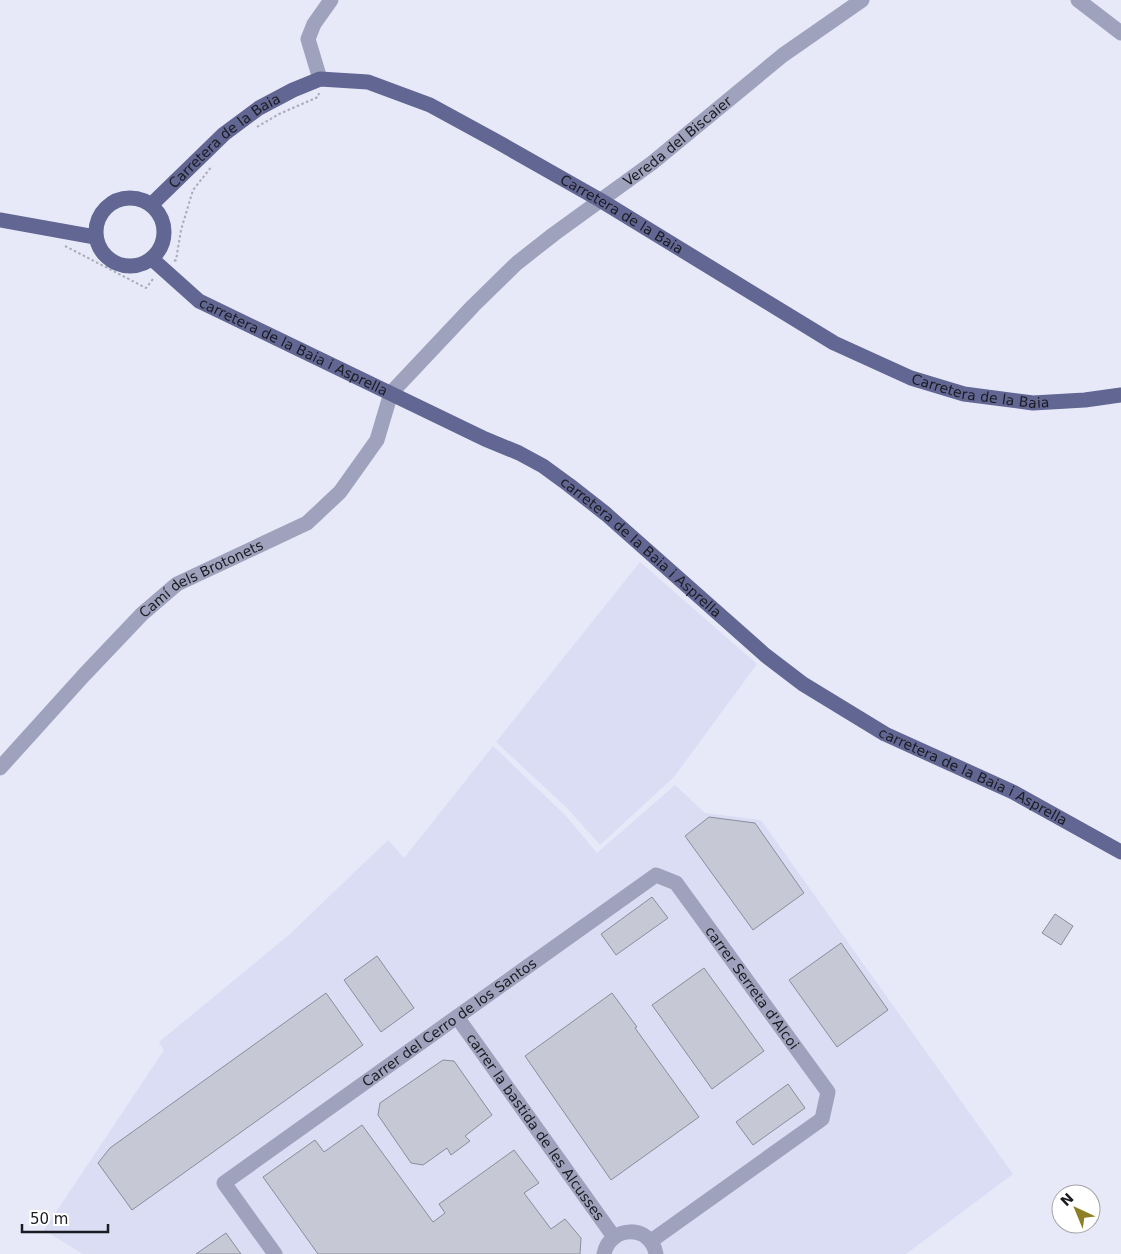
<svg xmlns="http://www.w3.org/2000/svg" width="1121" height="1254" viewBox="0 0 1121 1254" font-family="'DejaVu Sans',sans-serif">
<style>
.built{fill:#daddf4}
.building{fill:#c6c8d6;stroke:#8b8d9b}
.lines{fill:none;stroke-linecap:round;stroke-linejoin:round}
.path{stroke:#a9abb7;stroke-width:2;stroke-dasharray:2.5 2.5;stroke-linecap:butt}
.minor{stroke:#9fa2bc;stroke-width:15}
.major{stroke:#626692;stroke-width:15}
.labels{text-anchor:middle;stroke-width:4;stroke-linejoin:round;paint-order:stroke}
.street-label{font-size:14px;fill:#1b1c21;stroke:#fff}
</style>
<rect width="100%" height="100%" fill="#e7e9f9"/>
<g class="built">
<path d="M640 562 757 664 674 777 600 845 567 808 496 742Z"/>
<path d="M493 746 566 816 597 853 675 785 705 813 761 820 1013 1174 906 1254H83L44 1230 164 1050 159 1042 290 934 388 840 404 858Z"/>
</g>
<g class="building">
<path d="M709 817 755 823 804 893 753 930 685 836Z"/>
<path d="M652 897 668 918 616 955 601 934Z"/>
<path d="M1055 914 1073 926 1061 945 1042 933Z"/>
<path d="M841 943 888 1010 837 1047 789 980Z"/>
<path d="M377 956 414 1008 381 1032 344 980Z"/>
<path d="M704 968 764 1051 712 1089 652 1005Z"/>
<path d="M326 993 363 1045 132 1210 98 1163 110 1148Z"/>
<path d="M612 993 637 1027 635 1028 699 1117 611 1180 525 1056Z"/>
<path d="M443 1060 454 1061 492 1115 465 1136 470 1141 451 1155 447 1148 423 1165 411 1163 378 1115 380 1103Z"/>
<path d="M788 1084 805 1108 753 1145 736 1122Z"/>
<path d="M362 1125 433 1222 445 1213 439 1204 514 1150 539 1183 524 1193 551 1229 565 1219 581 1238 580 1254H318L263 1177 315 1140 324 1152Z"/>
<path d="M226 1233 241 1254H196Z"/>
</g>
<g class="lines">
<g class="path">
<path d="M257 127 279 114 318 97 319 93"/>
<path d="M65 246 146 288 153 279"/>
<path d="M174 261 176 260 181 230 193 190 212 166"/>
</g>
<g class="minor">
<path d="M1078 0 1121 33"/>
<path d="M320 79 308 39 314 24 331 0"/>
<path id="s1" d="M0 768 84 675 142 614 177 584 307 523 340 492 377 440 391 393 473 306 517 263 554 234 652 163 783 55 862 0"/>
<path id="s2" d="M457 1017 614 1237"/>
<path id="s3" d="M275 1254 224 1183 656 875 676 883 828 1092 822 1119 651 1241"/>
<path d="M604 1254C610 1225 651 1224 656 1254"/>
</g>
<g class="major">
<circle cx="130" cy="232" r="34"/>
<path id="s4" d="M151 205 224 134 259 108 293 90 320 79 368 82 430 105 496 141 600 200 834 343 911 378 964 394 1033 403 1085 400 1121 395"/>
<path d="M0 220 95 237"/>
<path id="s5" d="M152 259 199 301 485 439 519 453 543 466 569 485 606 514 765 655 803 684 885 734 1013 792 1121 852"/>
</g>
</g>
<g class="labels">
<g class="street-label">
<text dy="5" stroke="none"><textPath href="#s1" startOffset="940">Vereda del Biscaier</textPath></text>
<text dy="5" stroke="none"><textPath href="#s4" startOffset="98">Carretera de la Baia</textPath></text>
<text dy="5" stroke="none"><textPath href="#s4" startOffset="548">Carretera de la Baia</textPath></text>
<text dy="5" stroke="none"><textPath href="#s5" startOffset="168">carretera de la Baia i Asprella</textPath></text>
<text dy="5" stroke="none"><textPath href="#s4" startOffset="952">Carretera de la Baia</textPath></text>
<text dy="5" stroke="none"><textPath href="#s5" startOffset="572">carretera de la Baia i Asprella</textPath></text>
<text dy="5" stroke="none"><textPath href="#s1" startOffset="279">Camí dels Brotonets</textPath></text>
<text dy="5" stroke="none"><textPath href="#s5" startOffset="978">carretera de la Baia i Asprella</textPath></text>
<text dy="5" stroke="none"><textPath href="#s3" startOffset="769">carrer Serreta d'Alcoi</textPath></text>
<text dy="5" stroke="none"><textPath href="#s3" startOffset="364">Carrer del Cerro de los Santos</textPath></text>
<text dy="5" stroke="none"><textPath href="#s2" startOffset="135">carrer la bastida de les Alcusses</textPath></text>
</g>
</g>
<g transform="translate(1076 1209) rotate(316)"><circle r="24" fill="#ffffff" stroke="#a4a4a6"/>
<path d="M0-4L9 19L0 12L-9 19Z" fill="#8d7f25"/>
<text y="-8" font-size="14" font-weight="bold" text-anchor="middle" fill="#1b1c21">N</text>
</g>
<path d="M22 1224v8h86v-8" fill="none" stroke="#1b1c21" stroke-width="2.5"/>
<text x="30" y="1224" font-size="15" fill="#1b1c21" stroke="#ffffff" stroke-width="4" paint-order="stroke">50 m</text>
</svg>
